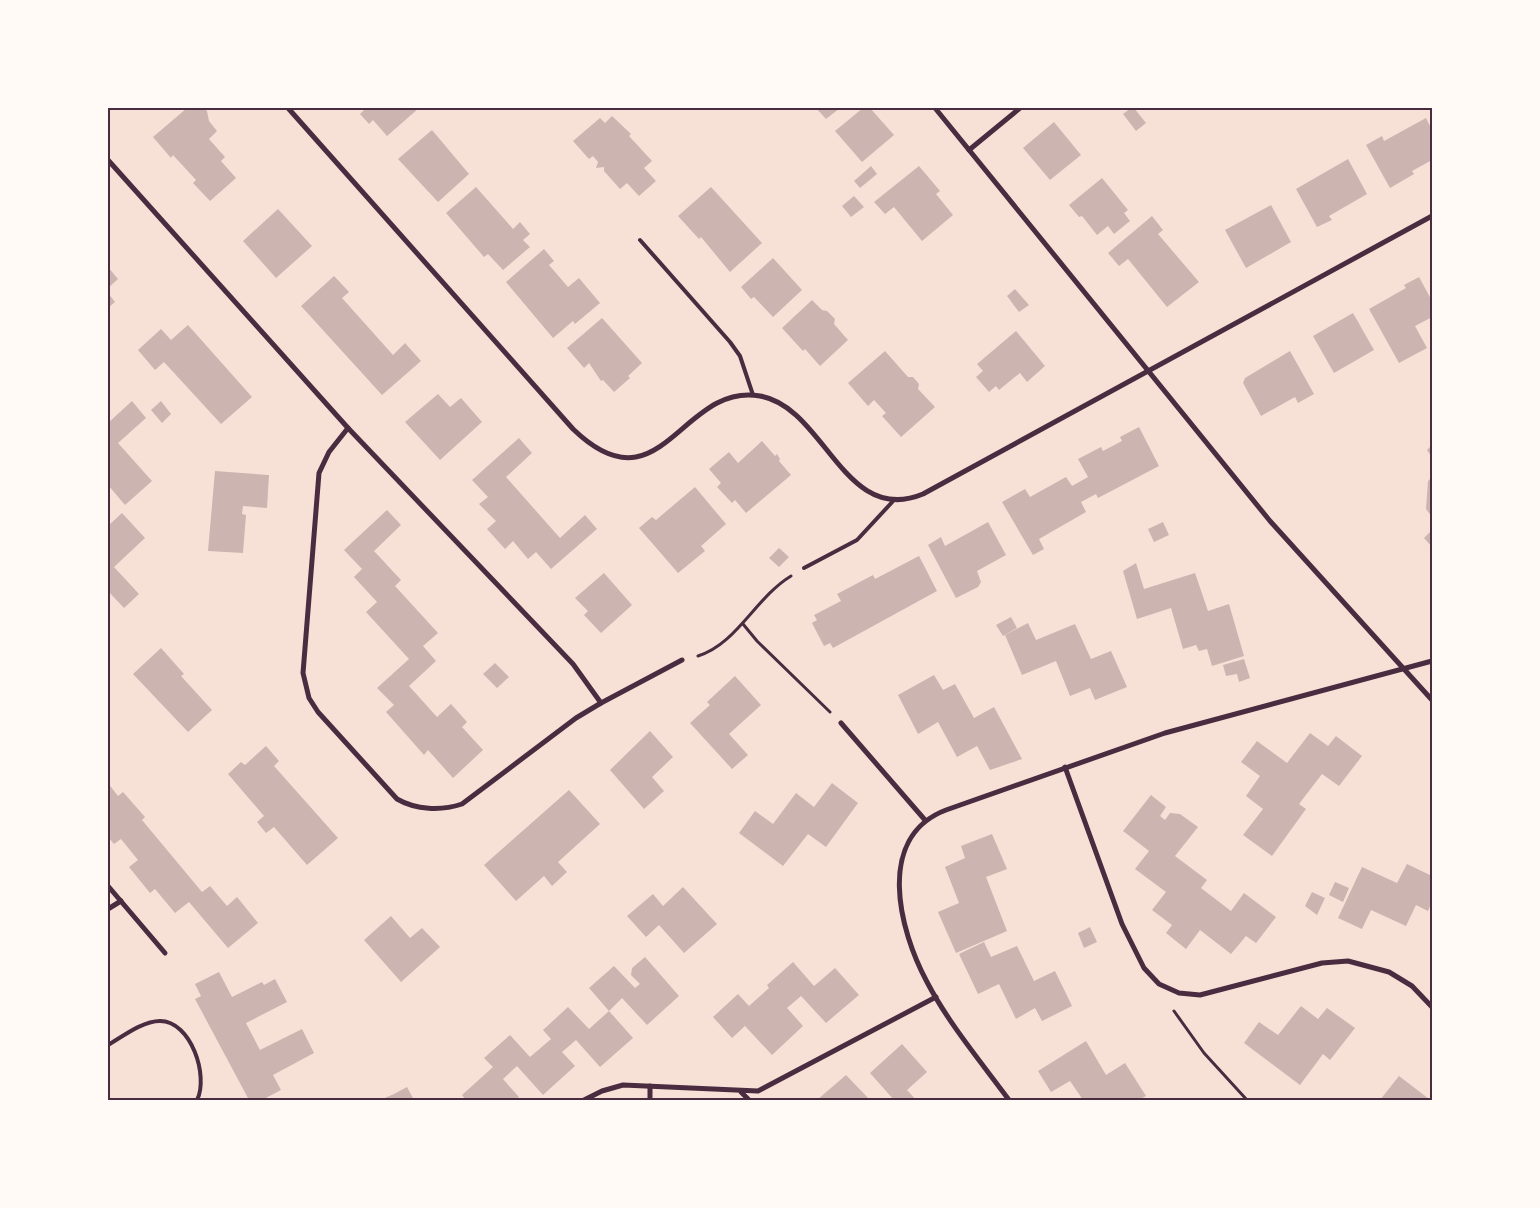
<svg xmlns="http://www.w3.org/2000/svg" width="1540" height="1208" viewBox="0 0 1540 1208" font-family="'Space Grotesk',sans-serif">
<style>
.building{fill:#ccb4b1}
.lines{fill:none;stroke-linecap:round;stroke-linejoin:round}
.path{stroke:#4a2c40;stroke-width:3}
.service{stroke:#4a2c40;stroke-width:4}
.minor{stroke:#4a2c40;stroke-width:5}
.neatline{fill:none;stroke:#4a2c40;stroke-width:2}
</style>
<rect width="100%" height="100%" fill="#f7e1d7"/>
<g class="building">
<path d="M187 108H204L207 111 209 121 217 131 209 139 225 157 221 161 236 178 210 201 193 183 196 180 173 155 171 158 153 137Z"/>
<path d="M362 108H419L387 136 373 120 369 124 360 114 364 110Z"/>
<path d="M816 108H840L826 119Z"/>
<path d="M863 108H870L894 135 862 162 835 131Z"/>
<path d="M1131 108H1134L1146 123 1136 131 1123 114Z"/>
<path d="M612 116 631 134 629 136 652 161 644 168 656 181 639 196 627 183 620 189 604 171V167L596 168 598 162 593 156 589 159 573 141 600 118 605 123Z"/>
<path d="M1426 118 1432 130V160L1412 171 1414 174 1390 188 1366 145 1382 136 1384 141Z"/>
<path d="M1054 122 1081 155 1050 180 1023 148Z"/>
<path d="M432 130 469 174 438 202 398 159Z"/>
<path d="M1348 159 1367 194 1329 216 1332 220 1317 227 1296 189Z"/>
<path d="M871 166 877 174 860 188 854 181Z"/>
<path d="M919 166 940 191 936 194 953 215 922 241 894 207 885 214 874 202Z"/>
<path d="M1102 178 1128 210 1124 213 1130 221 1114 234 1108 226 1097 235 1082 216 1079 217 1069 205Z"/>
<path d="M476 187 513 229 520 222 530 234 523 240 530 247 503 270 488 254 484 257 446 213Z"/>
<path d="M711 187 762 243 730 272 701 237 699 239 678 216Z"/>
<path d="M854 196 864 207 851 217 842 206Z"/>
<path d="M1271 205 1291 242 1246 268 1225 230Z"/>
<path d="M278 209 312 246 276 278 243 241Z"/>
<path d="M1152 216 1163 230 1158 234 1199 282 1167 307 1128 259 1119 266 1108 253Z"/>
<path d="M544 249 554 261 549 265 568 287 579 278 600 303 575 324 573 321 553 338 506 282Z"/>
<path d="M773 258 802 290 773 317 754 297 751 299 741 287Z"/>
<path d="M108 267 118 279 108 288Z"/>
<path d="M334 276 349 292 342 298 393 355 405 343 421 361 382 395 301 306Z"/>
<path d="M1419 277 1432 301V317L1415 326 1427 348 1399 363 1369 309 1406 288 1404 285Z"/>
<path d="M1015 289 1029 305 1019 312 1007 296Z"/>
<path d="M108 293 115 302 108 308Z"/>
<path d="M812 300 822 310 827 311 835 319 834 324 848 340 820 366 805 349 803 351 782 328Z"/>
<path d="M1353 313 1374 350 1334 373 1313 336Z"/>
<path d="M602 318 642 363 628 376 630 378 614 392 603 380 601 381 589 363 584 368 567 348Z"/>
<path d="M188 325 252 397 221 424 164 362 155 370 138 350 161 329 171 340Z"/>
<path d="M1016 331 1045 366 1027 382 1020 373 999 390 996 386 989 392 976 377 983 371 977 364Z"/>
<path d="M885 351 908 377H913L919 384 918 389 935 407 901 437 882 416 886 413 874 400 868 406 848 383Z"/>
<path d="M1290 351 1314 394 1298 403 1295 397 1261 416 1243 383 1245 378Z"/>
<path d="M438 394 450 407 461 398 482 422 440 460 405 422Z"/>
<path d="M132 401 146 418 118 443 152 481 125 505 108 485V423Z"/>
<path d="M161 401 171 414 162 423 151 410Z"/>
<path d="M1139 427 1159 466 1098 498 1096 494 1081 502 1086 512 1039 539 1044 549 1033 555 1002 502 1025 489 1030 497 1066 477 1072 486 1088 477 1078 459 1101 447 1103 451 1122 441 1120 437Z"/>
<path d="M519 438 532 453 506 477 560 538 585 515 597 529 551 569 536 552 528 559 513 541 505 549 487 529 496 521 479 504 488 497 472 480Z"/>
<path d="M762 441 775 456 777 454 780 459 779 461 791 475 746 513 735 500 732 503 717 487 721 483 709 469 729 452 738 463Z"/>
<path d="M1432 445V457L1427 450Z"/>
<path d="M215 471 269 475 267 508 243 506 242 514 246 515 243 553 208 551Z"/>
<path d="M1432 477V517L1426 509 1428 481Z"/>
<path d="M695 487 726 524 701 546 705 551 678 573 639 528 652 517 656 520Z"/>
<path d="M387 510 401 525 374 551 401 580 395 586 438 633 423 646 436 661 409 686 437 717 451 704 467 722 462 727 483 750 453 778 428 750 424 755 386 712 394 705 377 688 409 659 366 612 377 602 354 577 362 569 344 550Z"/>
<path d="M122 513 145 538 114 567 139 594 124 608 108 591V526Z"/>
<path d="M988 522 1006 555 977 571 981 582 978 587 956 598 928 545 941 537 945 546Z"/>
<path d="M1163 522 1169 535 1154 542 1148 529Z"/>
<path d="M1432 530V547L1424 538Z"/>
<path d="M779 548 789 557 779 567 769 558Z"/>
<path d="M919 556 937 591 833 648 830 643 824 646 812 623 817 620 814 615 841 601 837 594 873 575 875 579Z"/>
<path d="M1136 563 1144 589 1195 573 1208 611 1229 604 1244 656 1212 666 1207 649 1199 651 1196 645 1183 649 1171 608 1137 619 1123 571Z"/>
<path d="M604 573 632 605 601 633 584 615 588 611 575 598Z"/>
<path d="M1011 617 1017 628 1003 636 996 625Z"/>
<path d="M1028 623 1036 640 1075 624 1091 659 1111 651 1127 687 1095 700 1090 688 1070 696 1056 661 1022 675 1005 635Z"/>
<path d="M161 648 184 674 181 676 212 710 188 732 133 674Z"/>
<path d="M1244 659 1250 678 1239 682 1237 674 1226 676 1223 665Z"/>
<path d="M495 663 509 677 497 688 483 674Z"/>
<path d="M934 675 943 690 955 684 974 718 994 707 1022 759 990 770 977 746 957 757 938 722 918 734 898 695Z"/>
<path d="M735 676 761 705 729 734 748 755 732 769 690 723 710 705 707 702Z"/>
<path d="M650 731 673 757 652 777 664 791 644 809 610 770Z"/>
<path d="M1310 733 1328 746 1336 736 1362 756 1339 786 1322 774 1299 804 1306 809 1272 856 1243 835 1263 809 1246 796 1260 776 1241 762 1257 741 1287 763Z"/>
<path d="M266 746 279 761 274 766 338 838 307 865 274 827 266 833 257 822 264 816 228 774 241 762 245 765Z"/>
<path d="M108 783 118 796 123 792 145 817 142 820 202 892 210 886 227 906 237 897 258 923 228 948 189 902 175 913 155 889 150 893 129 867 138 860 121 839 114 844 108 837Z"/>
<path d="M832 783 858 803 826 847 808 834 783 866 739 833 755 811 773 824 796 793 814 807Z"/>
<path d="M569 790 600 824 558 862 567 872 552 886 544 876 516 901 484 865Z"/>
<path d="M1151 795 1166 807 1160 816 1165 820 1170 813 1180 814 1198 827 1175 856 1207 880 1201 888 1231 911 1244 893 1276 917 1256 943 1246 936 1231 954 1200 930 1186 949 1166 933 1172 925 1152 910 1166 892 1135 869 1149 851 1123 831Z"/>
<path d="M992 834 1007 869 986 877 1007 931 956 953 938 912 959 903 945 867 965 858 961 846Z"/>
<path d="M1407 864 1432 876V901L1428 911 1416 905 1406 926 1371 910 1362 929 1338 918 1362 867 1397 883Z"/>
<path d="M1335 882 1349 888 1343 902 1329 895Z"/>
<path d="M683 887 717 924 684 953 659 925 646 937 627 916 653 894 663 906Z"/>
<path d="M1312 892 1325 898 1317 915 1305 906Z"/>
<path d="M391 916 410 938 422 928 440 947 401 982 364 940Z"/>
<path d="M1090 927 1097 942 1084 948 1078 933Z"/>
<path d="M984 942 991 957 1017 946 1034 981 1055 971 1072 1006 1042 1021 1035 1008 1016 1019 999 984 978 994 959 954Z"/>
<path d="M645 957 679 996 647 1025 622 998 609 1011 589 988 614 966 635 988 640 984 631 975 632 968Z"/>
<path d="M793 962 814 986 835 968 859 995 826 1023 801 996 787 1008 803 1026 772 1055 745 1026 732 1038 713 1017 738 994 749 1006 769 988 767 985Z"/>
<path d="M219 972 232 997 262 982 264 985 275 979 287 1002 246 1023 260 1050 302 1029 314 1053 273 1075 281 1090 262 1100H249L195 999 201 996 195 984Z"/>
<path d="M1301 1006 1318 1019 1327 1008 1355 1028 1330 1060 1323 1054 1300 1085 1244 1043 1259 1022 1278 1035Z"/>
<path d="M568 1007 589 1029 609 1011 633 1038 600 1067 576 1040 562 1052 575 1066 543 1095 517 1066 503 1079 519 1097 515 1100H466L462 1095 493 1067 484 1058 510 1035 530 1057 551 1039 543 1030Z"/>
<path d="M1086 1041 1106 1075 1125 1063 1146 1096 1138 1100H1083L1070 1081 1051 1092 1038 1071Z"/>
<path d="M902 1044 927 1072 907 1090 916 1100H894L870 1073Z"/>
<path d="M846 1075 870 1100H817Z"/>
<path d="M1399 1076 1429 1099 1428 1100H1380Z"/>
<path d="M407 1087 414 1100H380L394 1094Z"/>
</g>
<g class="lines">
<g class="path">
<path d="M743 624 757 641 830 712"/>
<path d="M698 656C737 644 755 598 791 576"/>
<path d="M1174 1011 1204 1053 1247 1100"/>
</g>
<g class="service">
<path d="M640 240 730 342 740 356 753 395"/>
<path d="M804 568 857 540 895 499"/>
<path d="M108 1045C122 1037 142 1021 160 1021 191 1021 209 1076 197 1100"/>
</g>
<g class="minor">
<path d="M288 108 573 429C661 514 681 382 760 396 825 407 844 527 923 494L1432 216"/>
<path d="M935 108 1270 521 1432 700"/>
<path d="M969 150 1020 108"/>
<path d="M108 160 348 428 573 664 601 703"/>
<path d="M348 428 329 452 319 473 303 673 309 698 318 712 397 799C416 810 441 811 462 804L576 718 601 703 682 660"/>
<path d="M841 723 925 820"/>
<path d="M1065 767 1122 924 1144 968 1159 984 1179 993 1200 995 1322 963 1348 961 1389 972 1412 986 1432 1007"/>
<path d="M108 886 165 953"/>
<path d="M108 909 121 901"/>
<path d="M650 1086V1100"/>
<path d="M741 1092 749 1100"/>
<path d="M584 1100 602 1091 623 1085 758 1091 936 997"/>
<path d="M1009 1100C981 1062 949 1024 927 982 899 930 875 837 946 810L1165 733 1432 661"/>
</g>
</g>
<rect width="1540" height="1208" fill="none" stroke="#fffaf5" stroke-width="218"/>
<rect x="109" y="109" width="1322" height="990" class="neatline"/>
</svg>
